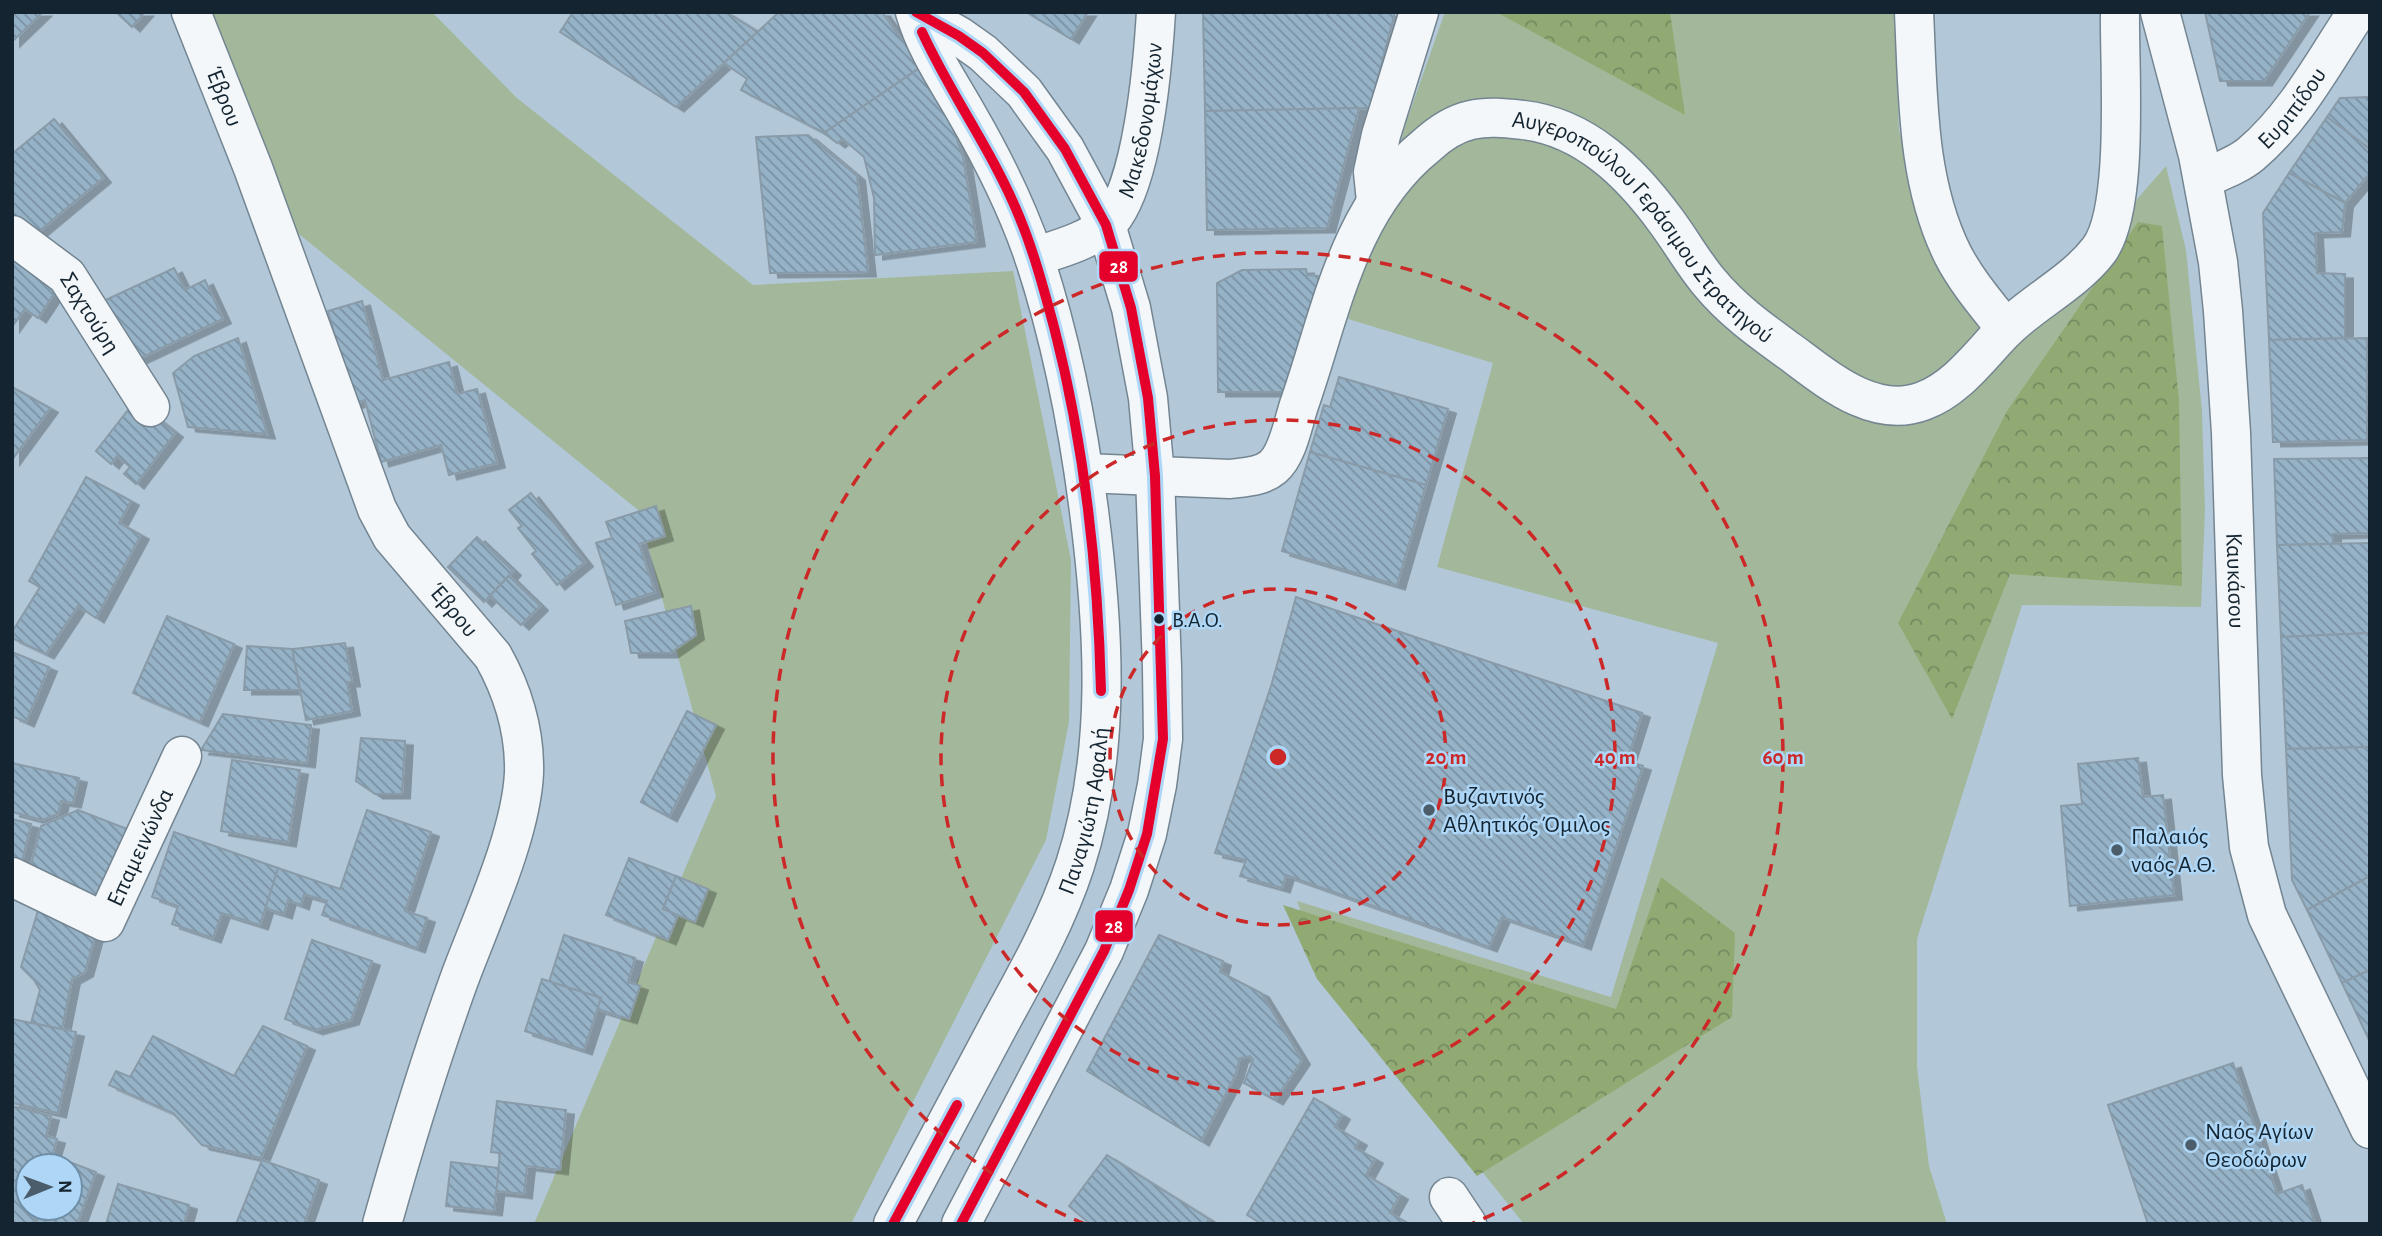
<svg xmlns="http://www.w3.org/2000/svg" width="2382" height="1236" viewBox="0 0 2382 1236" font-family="'Alegreya Sans',sans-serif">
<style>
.green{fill:#a3b89b}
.forest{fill:url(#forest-crowns)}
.building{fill:url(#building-back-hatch);stroke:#899ba8;stroke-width:2;filter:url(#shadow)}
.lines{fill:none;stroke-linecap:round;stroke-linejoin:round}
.minor-casing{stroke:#748592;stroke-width:41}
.tertiary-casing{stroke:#748592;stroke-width:41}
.minor{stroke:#f3f7f9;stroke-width:38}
.tertiary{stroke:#f3f7f9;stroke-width:38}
.bus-1-casing{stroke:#aed7f7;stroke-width:16}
.bus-1{stroke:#e4002b;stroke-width:10}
.ring{fill:none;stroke:#cc2828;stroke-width:3.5;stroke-dasharray:12 9}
.bus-dot{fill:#142430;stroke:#aed7f7;stroke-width:2.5}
.poi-dot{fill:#4b5d6b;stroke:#aed7f7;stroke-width:2.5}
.labels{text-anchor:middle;stroke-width:5;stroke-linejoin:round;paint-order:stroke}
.bus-label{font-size:22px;fill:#142430;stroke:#aed7f7;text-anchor:start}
.street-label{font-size:24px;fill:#142430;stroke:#aed7f7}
.poi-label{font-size:24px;fill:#142430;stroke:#aed7f7;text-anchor:start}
.centre{fill:#cc2828;stroke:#aed7f7;stroke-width:3.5}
.ring-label{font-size:21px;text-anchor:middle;font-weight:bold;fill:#cc2828;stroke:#aed7f7;stroke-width:5;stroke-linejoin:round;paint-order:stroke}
.line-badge{stroke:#aed7f7;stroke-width:2.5}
.badge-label{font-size:19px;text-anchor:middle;font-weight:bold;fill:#fff}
</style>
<defs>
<pattern id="forest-crowns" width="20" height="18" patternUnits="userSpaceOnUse" patternTransform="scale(1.75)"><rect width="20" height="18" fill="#91aa74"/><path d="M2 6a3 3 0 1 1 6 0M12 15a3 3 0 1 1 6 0" fill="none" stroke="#758a60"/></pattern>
<pattern id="building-back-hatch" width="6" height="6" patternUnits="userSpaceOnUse" patternTransform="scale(1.75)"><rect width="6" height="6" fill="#96b2c7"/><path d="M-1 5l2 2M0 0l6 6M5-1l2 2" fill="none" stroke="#7991a2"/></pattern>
<filter id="shadow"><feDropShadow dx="8" dy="4.5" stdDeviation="0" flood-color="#0004"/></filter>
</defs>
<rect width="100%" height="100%" fill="#b2c8d9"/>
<g class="green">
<path d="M209 12H432L517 98 753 285 1013 271 1071 560 1069 722 1046 840 851 1224H534L716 796 638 510 294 230Z"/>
<path d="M1445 12H1894L1899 131 1945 275 2013 341 2166 166 2186 250 2202 411 2205 510 2201 607 2022 605 1917 939V1067L1929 1166 1947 1224H1524L1323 973 1297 901 1611 997 1718 643 1437 567 1493 363 1348 319 1408 117Z"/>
</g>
<g class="forest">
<path d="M1496 12H1670L1685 115Z"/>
<path d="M2138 222 2162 226 2179 401 2182 586 2010 574 1952 719 1898 623 2007 411Z"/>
<path d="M1661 877 1735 933 1732 1017 1477 1176 1317 979 1283 905 1616 1009Z"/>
</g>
<g class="building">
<path d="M12 12H43L12 42Z"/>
<path d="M116 12H145L132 27Z"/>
<path d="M573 12H726L758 32 676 107 560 32Z"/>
<path d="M779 12H882L921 67 824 133 741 90 747 79 724 63Z"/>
<path d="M1026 12H1088L1071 39Z"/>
<path d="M1203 12H1395L1370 108 1205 111Z"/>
<path d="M2205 12H2310L2264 81H2220Z"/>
<path d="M921 67 947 111 963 157 977 242 875 255 874 198 864 157 843 139 837 143 824 133Z"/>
<path d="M2370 97V149L2327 117 2340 98Z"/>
<path d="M1359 108 1327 228 1207 230 1205 111Z"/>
<path d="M2327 117 2370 149V173L2345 203 2289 173Z"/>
<path d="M54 119 103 178 31 238 12 215V154Z"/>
<path d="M808 135 857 176 868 272 770 273 756 137Z"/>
<path d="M2289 173 2345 203 2342 232 2315 233 2317 273 2345 274V338L2269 340 2263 213Z"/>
<path d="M12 241 65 277 38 318 25 309 12 327Z"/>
<path d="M174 268 185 290 205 280 223 319 126 365 97 304Z"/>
<path d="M1306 269 1307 275 1318 276 1317 323 1290 392H1218L1217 283 1242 270Z"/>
<path d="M362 301 383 380 449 362 457 394 477 389 497 463 449 475 441 445 381 462 365 400 353 404 328 311Z"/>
<path d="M238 338 267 434 188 427 173 373 194 356Z"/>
<path d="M2367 338V440L2273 442 2269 340Z"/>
<path d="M1339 377 1448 409 1426 485 1310 452 1324 405 1330 407Z"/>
<path d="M12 387 50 408 12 460Z"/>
<path d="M135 401 175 433 136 484 124 474 130 467 117 456 111 464 96 451Z"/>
<path d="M1310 452 1426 485 1397 585 1282 551Z"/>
<path d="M2370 458V533L2333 534V544L2277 545 2274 459Z"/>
<path d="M86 477 131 501 119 523 141 535 96 618 78 606 46 654 12 638V632L40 587 29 581Z"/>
<path d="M531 493 585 562 557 585 532 554 536 551 518 528 522 526 509 510Z"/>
<path d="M656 506 665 536 639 544 655 592 616 605 596 543 612 538 606 522Z"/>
<path d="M477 537 513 571 484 602 448 567Z"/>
<path d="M2370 543V633L2281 637 2277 545Z"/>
<path d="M509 576 540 606 521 625 490 596Z"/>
<path d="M1296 597 1642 713 1627 761 1643 766 1583 945 1502 917 1489 947 1286 875 1282 888 1240 876 1246 860 1215 853 1271 686Z"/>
<path d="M691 606 696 635 670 653H631L625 621Z"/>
<path d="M167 616 234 644 200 722 133 693Z"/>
<path d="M2370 633V747L2286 749 2281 637Z"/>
<path d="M345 643 352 682H347L352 711 306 720 292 649Z"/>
<path d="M247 646 292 649 300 690H244Z"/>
<path d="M12 652 49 667 26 722 12 716Z"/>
<path d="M687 711 716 725 669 817 641 802Z"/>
<path d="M223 714 311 725 307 763 201 750Z"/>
<path d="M361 738 405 741 402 794H375L356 781Z"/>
<path d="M2370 747V876L2307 910 2292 880 2286 749Z"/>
<path d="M2138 758 2143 797 2163 795 2174 895 2070 906 2061 806 2082 804 2078 764Z"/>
<path d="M232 760 300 770 288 842 221 831Z"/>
<path d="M12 763 79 778 73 803 61 801 58 814 42 820 12 812Z"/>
<path d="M78 810 130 830 101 907 27 880 41 826Z"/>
<path d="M367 810 431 832 405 911 427 918 417 948 322 915 327 901 304 894 301 905 288 900 284 914 265 908 278 868 340 889Z"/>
<path d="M12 819 31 824 21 866 12 864Z"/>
<path d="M174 832 278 868 260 925 222 913 213 938 172 924 178 906 152 897Z"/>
<path d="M629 858 676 876 663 909 678 915 668 940 606 915Z"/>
<path d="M676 876 708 889 695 922 663 909Z"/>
<path d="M2370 876V970L2342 983 2307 910Z"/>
<path d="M39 907 97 929 85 972 72 979 62 1029 31 1023 40 990 34 980 21 967Z"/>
<path d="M564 935 635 958 628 982 640 986 629 1019 597 1009 601 998 549 982Z"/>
<path d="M1159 935 1223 961 1220 972 1261 993 1302 1060 1275 1100 1244 1083 1253 1060 1250 1056 1240 1058 1235 1076 1201 1141 1087 1071Z"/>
<path d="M312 940 372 961 351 1020 315 1030 285 1019Z"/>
<path d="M2370 970V1042L2342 983Z"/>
<path d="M542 979 601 998 584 1050 525 1031Z"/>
<path d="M12 1019 76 1032 58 1113 12 1103Z"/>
<path d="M263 1026 307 1046 261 1158 202 1145 173 1113 109 1085 116 1071 130 1077 153 1036 234 1076Z"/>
<path d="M2233 1063 2277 1194 2302 1185 2315 1224H2148L2108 1105Z"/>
<path d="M1314 1098 1342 1115 1335 1127 1359 1141 1355 1148 1375 1159 1366 1175 1400 1195 1390 1213 1409 1224H1262L1247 1215Z"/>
<path d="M497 1101 566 1110 560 1170 527 1166 524 1194 496 1191 500 1153 491 1152Z"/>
<path d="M12 1106 51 1116 46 1136 57 1139 49 1166H28V1208H37L33 1224H12Z"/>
<path d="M1107 1155 1209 1219 1206 1224H1090L1069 1206Z"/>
<path d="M59 1158 96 1172 77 1224H36L41 1208H70V1166H56Z"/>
<path d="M262 1160 319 1180 304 1224H236Z"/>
<path d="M451 1162 499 1168 494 1211 446 1206Z"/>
<path d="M118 1184 189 1205 184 1224H106Z"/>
</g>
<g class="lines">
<g class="minor-casing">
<g id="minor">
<path id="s1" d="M191 12 253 168 377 509 392 537 493 656C513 692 525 732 524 773 521 836 481 920 459 980 430 1060 405 1142 382 1224"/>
<path d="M1914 12C1918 93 1916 181 1953 255 1967 282 1987 305 2006 329"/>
<path id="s2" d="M2160 12 2198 155 2218 262 2223 311 2231 433 2242 775 2249 847 2267 915 2370 1129"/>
<path id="s3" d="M2203 179C2218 172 2238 165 2251 154 2296 116 2325 60 2357 12"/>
<path d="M1376 201 1373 172 1381 135 1419 12"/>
<path id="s4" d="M12 235 67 276 150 407"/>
<path id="s5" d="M1034 257C1058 249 1087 242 1107 224 1143 191 1153 61 1156 12"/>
<path id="s6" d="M1084 473 1230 479C1245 477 1261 477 1273 467 1288 454 1293 423 1299 405 1331 314 1347 210 1426 146 1439 134 1453 124 1471 120 1488 116 1505 118 1523 120 1585 127 1631 173 1666 221 1681 241 1693 263 1709 282 1732 310 1760 330 1789 351 1826 378 1873 420 1923 401 1956 389 1979 357 2002 333 2032 302 2073 284 2099 250 2130 208 2119 67 2120 12"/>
<path id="s7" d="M12 877 105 922 182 756"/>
<path d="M1449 1197 1467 1224"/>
</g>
</g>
<g class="tertiary-casing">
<g id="tertiary">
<path d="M916 12 959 36 983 53 1024 92 1065 149 1106 225 1131 308 1148 398 1155 476 1162 667 1163 739 1157 785 1147 834 1129 890 1104 951 961 1224"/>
<path id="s8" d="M893 1224C929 1157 965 1090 1000 1023 1028 972 1057 920 1075 865 1112 751 1104 628 1089 511 1078 425 1061 339 1034 257 1017 207 994 161 968 116 949 82 926 50 915 12"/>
</g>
</g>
<use href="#minor" class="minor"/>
<use href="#tertiary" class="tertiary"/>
<g class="bus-1-casing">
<g id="bus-1">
<path d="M916 12 959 36 983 53 1024 92 1065 149 1106 225 1131 308 1148 398 1155 476 1163 739 1147 834 1129 890 1104 951 961 1224"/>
<path d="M922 32C951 95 993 152 1019 216 1034 252 1044 290 1054 327 1085 447 1098 568 1101 691"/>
<path d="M893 1224 957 1105"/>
</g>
</g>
<use href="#bus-1" class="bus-1"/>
</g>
<g class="ring">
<circle cx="1278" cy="757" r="168"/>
<circle cx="1278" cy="757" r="337"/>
<path d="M1085 1224A505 505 0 1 1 1471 1224"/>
</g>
<circle class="bus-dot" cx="1159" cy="619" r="6"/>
<g class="poi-dot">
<circle cx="1429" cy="810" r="7"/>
<circle cx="2117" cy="850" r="7"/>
<circle cx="2191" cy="1145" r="7"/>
</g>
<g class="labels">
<g class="bus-label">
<text x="1172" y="627">Β.Α.Ο.</text>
</g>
<g class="street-label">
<text dy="8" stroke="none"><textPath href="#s1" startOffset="91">Έβρου</textPath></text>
<text dy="8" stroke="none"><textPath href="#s3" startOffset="116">Ευριπίδου</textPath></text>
<text dy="8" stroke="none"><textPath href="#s5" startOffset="192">Μακεδονομάχων</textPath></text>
<text dy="8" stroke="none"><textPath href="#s6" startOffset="821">Αυγεροπούλου Γεράσιμου Στρατηγού</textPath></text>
<text dy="8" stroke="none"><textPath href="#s4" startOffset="112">Σαχτούρη</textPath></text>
<text dy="8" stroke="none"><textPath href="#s2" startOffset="576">Καυκάσου</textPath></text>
<text dy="8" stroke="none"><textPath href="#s1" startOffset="658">Έβρου</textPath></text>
<text dy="8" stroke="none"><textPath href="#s8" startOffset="458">Παναγιώτη Αφαλή</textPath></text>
<text dy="8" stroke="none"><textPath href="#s7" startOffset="186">Επαμεινώνδα</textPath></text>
</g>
<g class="poi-label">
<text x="1443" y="804">Βυζαντινός<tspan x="1443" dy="28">Αθλητικός Όμιλος</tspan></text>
<text x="2131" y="844">Παλαιός<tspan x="2131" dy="28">ναός Α.Θ.</tspan></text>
<text x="2205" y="1139">Ναός Αγίων<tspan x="2205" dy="28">Θεοδώρων</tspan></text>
</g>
</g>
<circle cx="1278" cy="757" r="10" class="centre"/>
<g class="ring-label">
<text x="1446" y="764">20 m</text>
<text x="1615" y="764">40 m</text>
<text x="1783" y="764">60 m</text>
</g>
<g class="line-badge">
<rect x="1098" y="250" width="41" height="33" rx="7" fill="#e4002b"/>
<rect x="1094" y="909" width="40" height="34" rx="7" fill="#e4002b"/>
</g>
<g class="badge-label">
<text x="1119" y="273">28</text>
<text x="1114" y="933">28</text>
</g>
<rect width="2382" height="1236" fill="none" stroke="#142430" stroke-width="28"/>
<g transform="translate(49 1187) rotate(89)"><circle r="33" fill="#aed7f7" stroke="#708fa7" stroke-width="2"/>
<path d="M0-5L12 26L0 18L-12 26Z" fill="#4b5d6b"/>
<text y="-10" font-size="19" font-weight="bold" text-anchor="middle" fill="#142430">N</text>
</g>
</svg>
